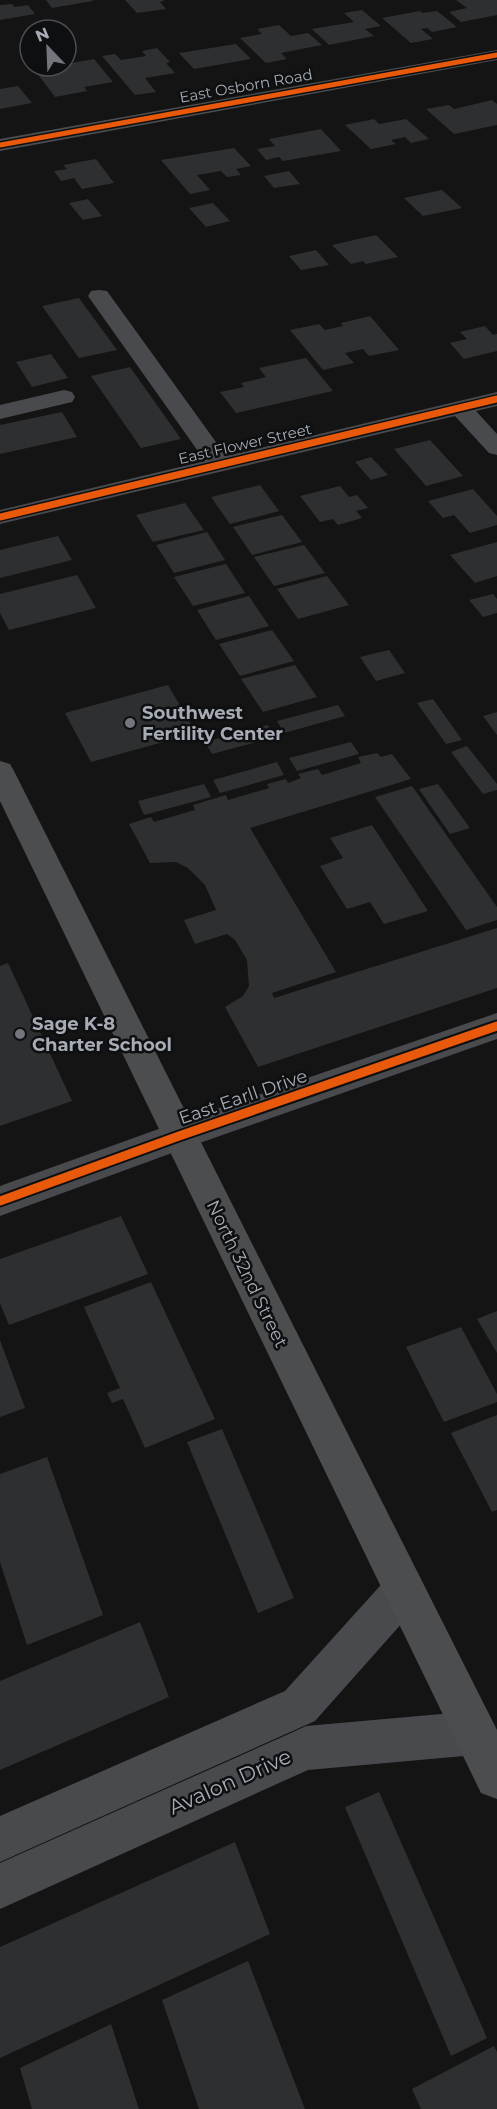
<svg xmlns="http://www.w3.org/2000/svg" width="497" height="2109" viewBox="0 0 497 2109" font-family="Montserrat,sans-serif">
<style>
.building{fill:#2e2f30}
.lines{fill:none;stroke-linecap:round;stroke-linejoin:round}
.minor{fill:#494a4d;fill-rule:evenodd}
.major{fill:#4b4d4f;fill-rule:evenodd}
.cycleway-far2-casing{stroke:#0e0f10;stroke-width:8}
.cycleway-far1-casing{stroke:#0e0f10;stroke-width:10}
.cycleway-casing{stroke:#0e0f10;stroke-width:13}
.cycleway-far2{stroke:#e8590c;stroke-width:5}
.cycleway-far1{stroke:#e8590c;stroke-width:7}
.cycleway{stroke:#e8590c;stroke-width:9}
.poi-dot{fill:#73767d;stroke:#0e0f10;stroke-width:2}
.labels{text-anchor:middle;stroke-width:5;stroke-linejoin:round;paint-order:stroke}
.far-street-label{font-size:15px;fill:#a6abb5;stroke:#0e0f10}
.poi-label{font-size:18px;font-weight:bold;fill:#a6abb5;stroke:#0e0f10;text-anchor:start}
.street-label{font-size:18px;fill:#a6abb5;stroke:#0e0f10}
.near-street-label{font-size:21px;fill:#a6abb5;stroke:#0e0f10}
</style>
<rect width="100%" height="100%" fill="#141414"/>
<g class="building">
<path d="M46 0H93V1L52 8Z"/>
<path d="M125 0H165L160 2 166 9 137 13Z"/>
<path d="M456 0H497V15L461 22 449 12 467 8Z"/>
<path d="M12 4 15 7 28 5 35 14 0 20V5Z"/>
<path d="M362 10 381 26 365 29 374 36 329 45 312 29 354 22 344 13Z"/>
<path d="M420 11 422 13 437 11 457 27 432 32 427 28 421 29 433 39 411 43 382 18Z"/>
<path d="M279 25 291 36 308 33 322 45 281 53 287 59 266 63 240 38 262 34 257 29Z"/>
<path d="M236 44 251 59 194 69 179 53Z"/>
<path d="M157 48 170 62 166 63 175 73 145 78 156 92 135 95 102 56 115 54 121 60 146 56 142 51Z"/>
<path d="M94 59 113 82 84 87 87 91 55 97 34 69 66 66V64Z"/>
<path d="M18 86 32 103 0 109V89Z"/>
<path d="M492 100 497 104V125L454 134 426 109 449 105 454 109Z"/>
<path d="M374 119 379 124 406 119 429 139 411 143 405 137 391 140 396 144 371 149 345 125Z"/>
<path d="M321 129 341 151 283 161 279 157 266 160 257 149 275 146 269 139Z"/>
<path d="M234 148 251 166 236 169 241 175 227 177 221 171 197 175 210 190 190 194 161 160Z"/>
<path d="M96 159 114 183 82 189 74 178 61 181 54 171 67 169 63 165Z"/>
<path d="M289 171 300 184 274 188 264 176Z"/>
<path d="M442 190 462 208 423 216 404 198Z"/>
<path d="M88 199 102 216 83 220 69 203Z"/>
<path d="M213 203 230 221 206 227 189 208Z"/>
<path d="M376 235 398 257 366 264 363 261 351 264 332 245Z"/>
<path d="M316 250 329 265 301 270 289 256Z"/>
<path d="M79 298 117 350 79 358 42 306Z"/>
<path d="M370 316 399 350 369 356 363 349 345 353 354 363 323 370 290 330 319 324 325 330 343 326 341 323Z"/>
<path d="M485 326 493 335 497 334V351L464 359 450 343 467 339 460 332Z"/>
<path d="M51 354 68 378 32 387 16 362Z"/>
<path d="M306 358 333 391 236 413 220 392 244 387 241 383 266 377 259 368Z"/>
<path d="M130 367 181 439 141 448 91 376Z"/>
<path d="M62 412 77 437 0 454V425Z"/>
<path d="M430 440 463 476 426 486 394 449Z"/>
<path d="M371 457 388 475 371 480 355 462Z"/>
<path d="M260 485 279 511 230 524 211 497Z"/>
<path d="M340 486 349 497 357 495 368 508 356 511 362 518 338 525 333 519 320 522 300 496Z"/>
<path d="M473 489 497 516V525L470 533 454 515 443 518 428 501Z"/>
<path d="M185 503 204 530 153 542 136 515Z"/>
<path d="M282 515 302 542 252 555 233 527Z"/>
<path d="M207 532 225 560 174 573 156 545Z"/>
<path d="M58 536 72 560 0 578V550Z"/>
<path d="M497 542V576L475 583 450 555Z"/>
<path d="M304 545 325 573 274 586 254 557Z"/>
<path d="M226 564 245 593 193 606 174 577Z"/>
<path d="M77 575 96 608 9 630 0 613V594Z"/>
<path d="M327 576 349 605 298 619 277 589Z"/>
<path d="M493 594 497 599V613L483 617 469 600Z"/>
<path d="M249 596 269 626 216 640 197 610Z"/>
<path d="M272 630 294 661 240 676 219 644Z"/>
<path d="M389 650 405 673 376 681 360 657Z"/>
<path d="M295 665 317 697 263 712 241 679Z"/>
<path d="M168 685 196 733 91 762 65 713Z"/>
<path d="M433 699 462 740 446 744 417 703Z"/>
<path d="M338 705 345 716 284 733 277 721Z"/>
<path d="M497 712V735L483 716Z"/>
<path d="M268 725 275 737 212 754 205 742Z"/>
<path d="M351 742 359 754 297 771 289 758Z"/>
<path d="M467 746 497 784V790L483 794 451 752Z"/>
<path d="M377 753 381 757 392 754 411 779 250 828 336 972 272 993 274 998 497 928V988L258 1067 225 1007 243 996 249 986 247 960 235 940 227 934 195 944 184 920 216 910 205 885 188 868 176 862 150 863 129 824 151 817 154 822 195 810 193 805 226 795 228 800 269 788 267 784 286 779 288 783 301 778 298 774 318 769 322 775 361 763 358 757Z"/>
<path d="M277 762 284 775 220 793 213 780Z"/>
<path d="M204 784 211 797 144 815 138 801Z"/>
<path d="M438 784 470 828 450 834 419 789Z"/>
<path d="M412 786 497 907V920L466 930 375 797Z"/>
<path d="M372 825 428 911 384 924 370 902 347 909 320 866 343 858 330 838Z"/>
<path d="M8 963 72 1101 0 1126V966Z"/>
<path d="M121 1216 148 1274 9 1325 0 1303V1259Z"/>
<path d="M151 1282 215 1419 145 1448 123 1399 112 1403 107 1393 120 1388 84 1307Z"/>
<path d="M497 1311V1353L477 1319Z"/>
<path d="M461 1327 497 1394V1402L444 1422 406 1347Z"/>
<path d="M0 1340 25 1408 0 1417Z"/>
<path d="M497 1415V1510L492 1512 451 1433Z"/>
<path d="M222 1429 294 1598 258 1613 187 1442Z"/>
<path d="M47 1457 103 1615 27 1645 0 1562V1474Z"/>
<path d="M140 1622 169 1697 0 1770V1681Z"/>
<path d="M379 1792 487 2038 451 2056 345 1807Z"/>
<path d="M235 1842 270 1934 0 2058V1947Z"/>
<path d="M248 1961 305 2109H199L162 2000Z"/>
<path d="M111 2024 139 2109H32L20 2068Z"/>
<path d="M494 2046 497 2052V2109H421L412 2089Z"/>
</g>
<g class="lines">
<g class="minor">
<path d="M99 290 107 291 226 456 497 392V406L476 411 497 434V455L489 453 455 416 0 524V510L205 461 88 296 91 291Z"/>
<path d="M64 390 72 392 75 397 72 402 0 419V405Z"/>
<path d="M497 1013V1039L191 1146 0 1216V1186L167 1126Z"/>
<path d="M404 1570 419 1576 425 1590 419 1604 315 1721 0 1862V1816L285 1691 389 1576Z"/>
<path d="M475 1711 490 1718 497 1733 490 1748 475 1755 308 1770 0 1909V1863L291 1733 306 1726Z"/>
</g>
<g class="major">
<path d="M497 50V60L0 151V139Z"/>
<path d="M0 761 10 764 14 771 497 1730V1799L481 1793 0 801Z"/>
</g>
<g class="cycleway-far2-casing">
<path id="cycleway-far2" d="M0 145 497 55"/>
</g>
<g class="cycleway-far1-casing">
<path id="cycleway-far1" d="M0 517 497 399"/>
</g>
<g class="cycleway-casing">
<path id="cycleway" d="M0 1201 179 1136 497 1026"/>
</g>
<use href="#cycleway-far2" class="cycleway-far2"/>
<use href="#cycleway-far1" class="cycleway-far1"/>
<use href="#cycleway" class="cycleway"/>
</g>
<g class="poi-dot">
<circle cx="130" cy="723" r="6"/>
<circle cx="20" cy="1034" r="6"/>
</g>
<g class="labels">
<g class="far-street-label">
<text transform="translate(246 86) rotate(-10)" y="5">East Osborn Road</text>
<text transform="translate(245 444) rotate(-13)" y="5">East Flower Street</text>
</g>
<g class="poi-label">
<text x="142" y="719">Southwest<tspan x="142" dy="21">Fertility Center</tspan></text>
<text x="32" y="1030">Sage K-8<tspan x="32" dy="21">Charter School</tspan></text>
</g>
<g class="street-label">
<text transform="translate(243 1097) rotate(-19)" y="6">East Earll Drive</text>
<text transform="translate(247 1274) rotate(64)" y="6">North 32nd Street</text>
</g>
<g class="near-street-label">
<text transform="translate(230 1782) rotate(-24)" y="7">Avalon Drive</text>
</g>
</g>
<g transform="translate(48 48) rotate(337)"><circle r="28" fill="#0e0f10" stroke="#4b4d52" stroke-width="1.5"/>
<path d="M0-4.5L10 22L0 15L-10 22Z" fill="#73767d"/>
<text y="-9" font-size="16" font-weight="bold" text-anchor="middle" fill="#a6abb5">N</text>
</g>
</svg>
